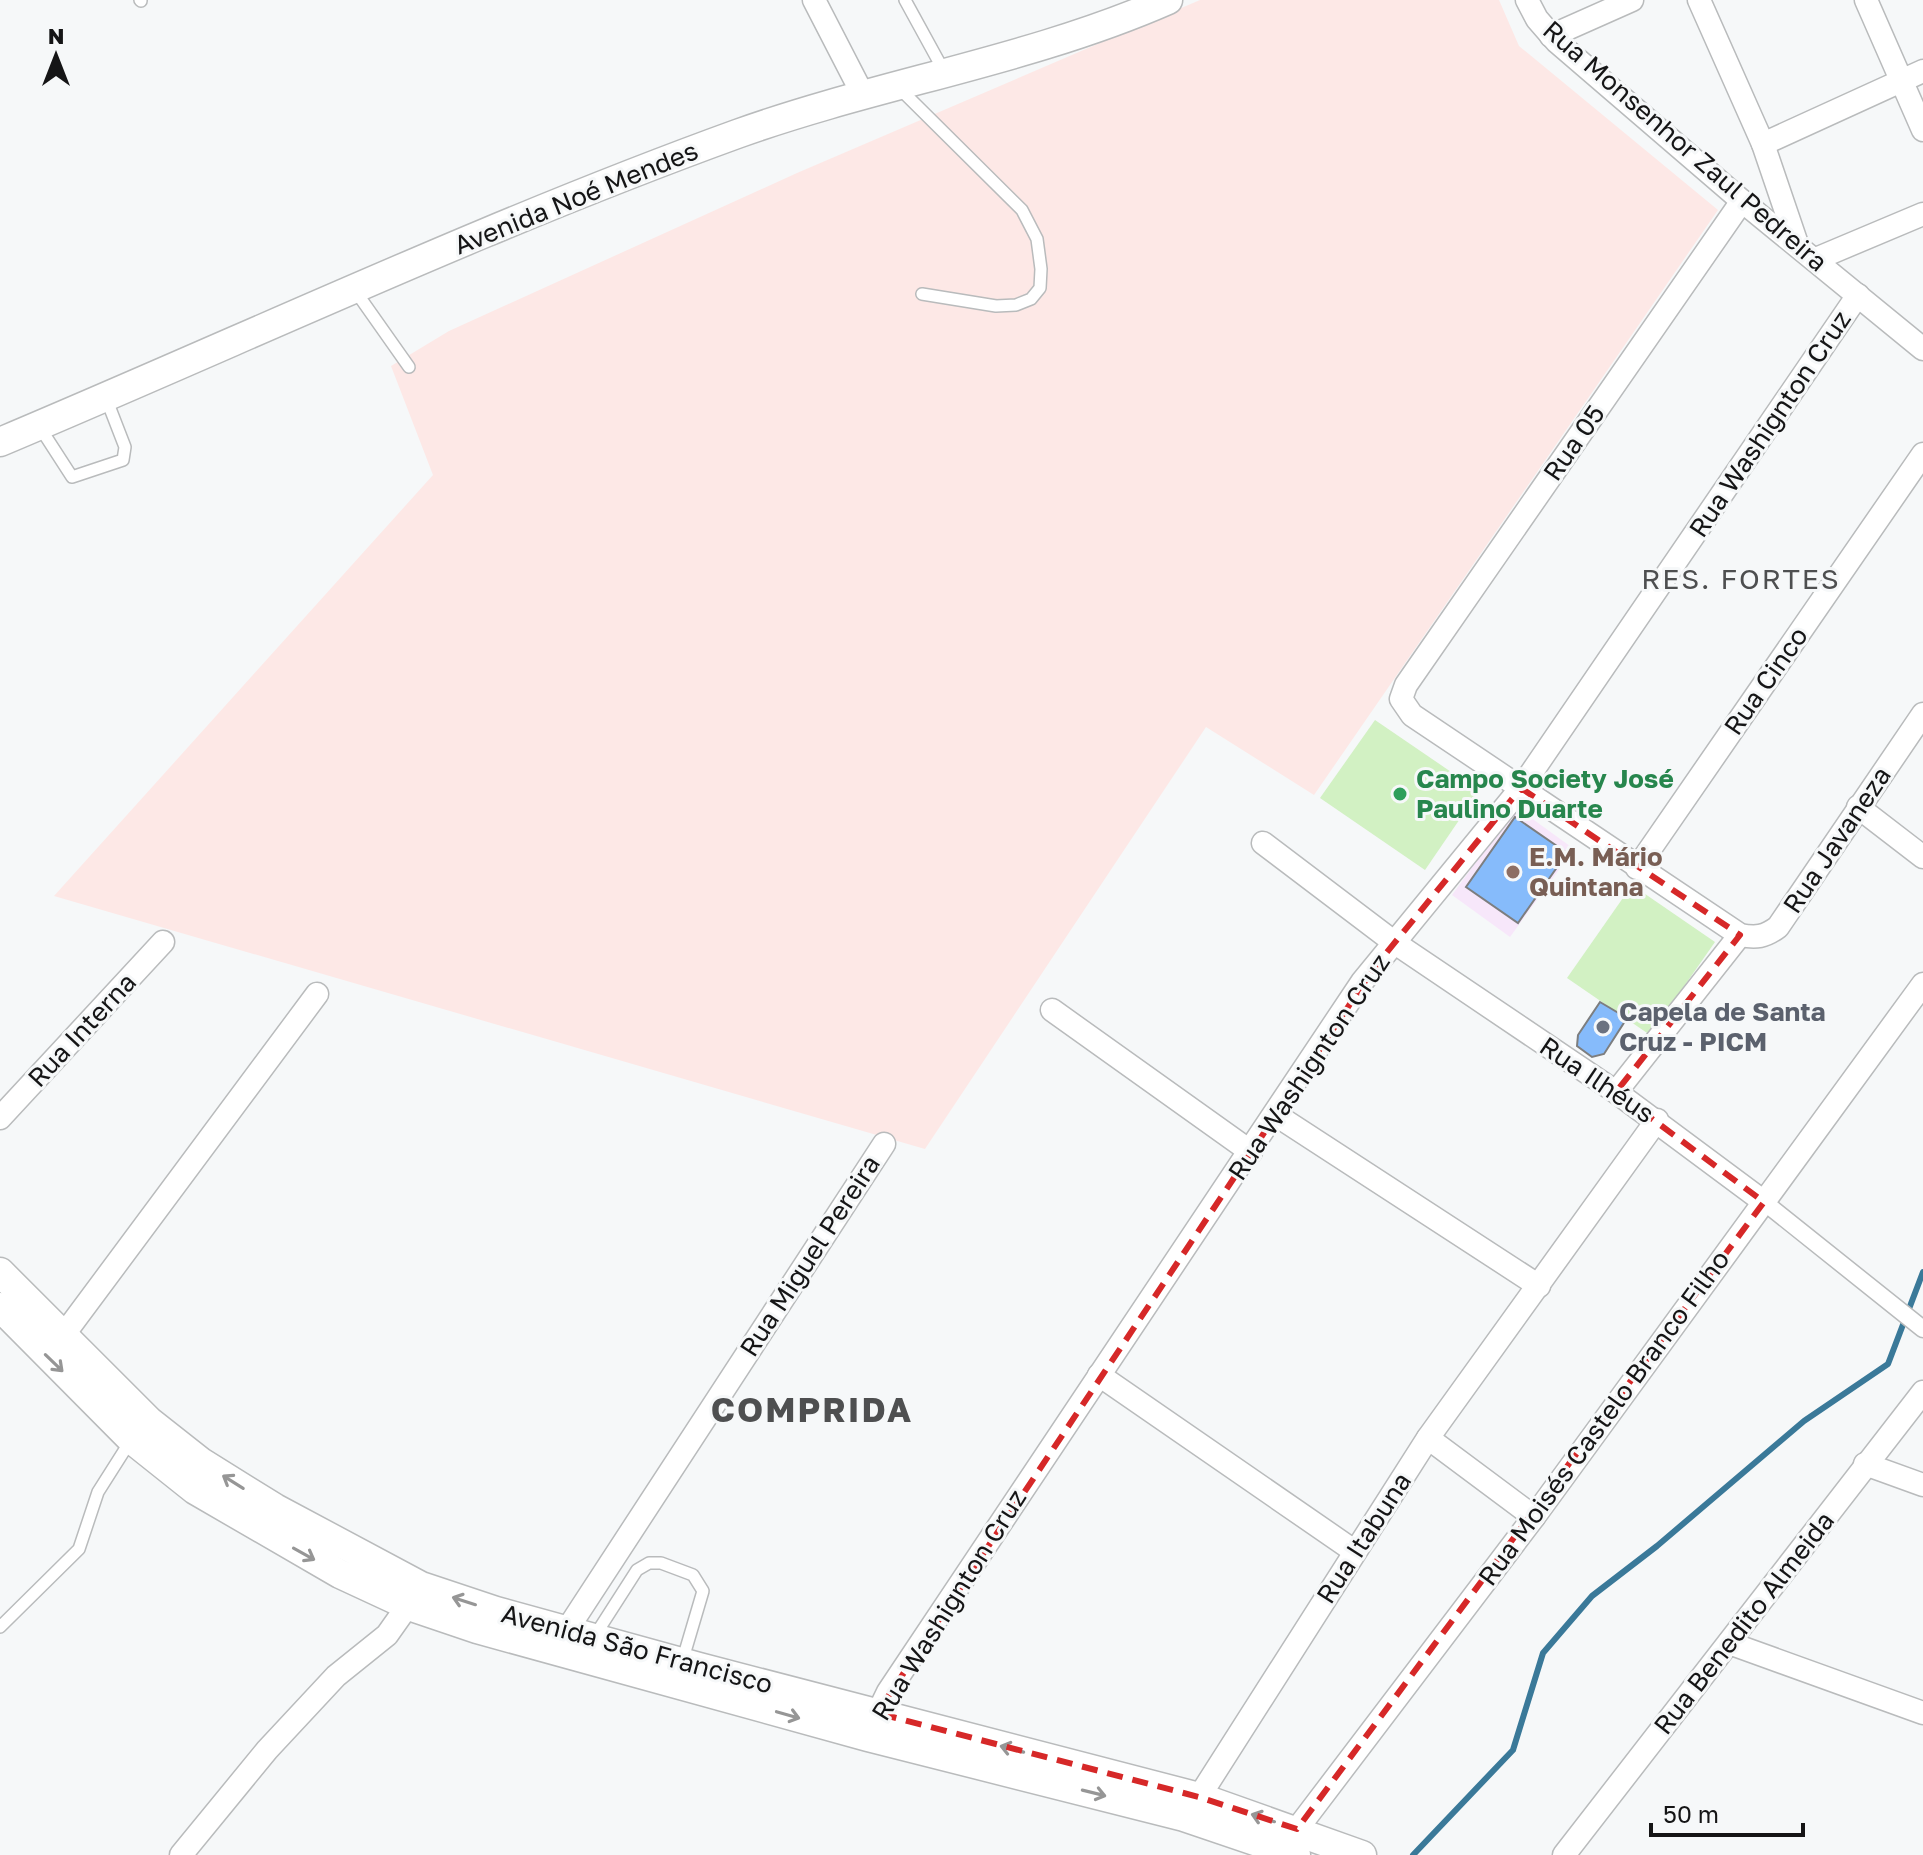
<svg xmlns="http://www.w3.org/2000/svg" width="1923" height="1855" viewBox="0 0 1923 1855" font-family="'Golos Text',sans-serif">
<style>
.industrial{fill:#fde8e6}
.education{fill:#f7e7fa}
.green{fill:#d2f1c3}
.lines{fill:none;stroke-linecap:round;stroke-linejoin:round}
.stream{stroke:#3a7999;stroke-width:6}
.building{fill:#86bbfb;stroke:#7d7e7f;stroke-width:2}
.service-casing{stroke:#b9bbbc;stroke-width:14}
.pedestrian-casing{stroke:#b9bbbc;stroke-width:19}
.minor-casing{stroke:#b9bbbc;stroke-width:25}
.tertiary-casing{stroke:#b9bbbc;stroke-width:31}
.service{stroke:#fff;stroke-width:11}
.pedestrian{stroke:#fff;stroke-width:16}
.minor{stroke:#fff;stroke-width:22}
.tertiary{stroke:#fff;stroke-width:28}
.oneway{stroke:#969696}
.marked{fill:none;stroke:#d62828;stroke-width:6;stroke-dasharray:16 10;stroke-linejoin:round}
.leisure-dot{fill:#2e9e5b;stroke:#f6f8f9;stroke-width:3}
.education-dot{fill:#8d6e63;stroke:#f6f8f9;stroke-width:3}
.worship-dot{fill:#6b7280;stroke:#f6f8f9;stroke-width:3}
.labels{text-anchor:middle;stroke-width:6;stroke-linejoin:round;paint-order:stroke}
.street-label{font-size:26px;fill:#151516;stroke:#f6f8f9}
.leisure-label{font-size:26px;font-weight:bold;fill:#27864d;stroke:#f6f8f9;text-anchor:start}
.education-label{font-size:26px;font-weight:bold;fill:#785e54;stroke:#f6f8f9;text-anchor:start}
.worship-label{font-size:26px;font-weight:bold;fill:#5b616d;stroke:#f6f8f9;text-anchor:start}
.neighbourhood-label{font-size:28px;letter-spacing:2px;fill:#4e4f50;stroke:#f6f8f9}
.district-label{font-size:34px;font-weight:bold;letter-spacing:2px;fill:#4e4f50;stroke:#f6f8f9}
</style>
<rect width="100%" height="100%" fill="#f6f8f9"/>
<path class="industrial" d="M1200 0H1499L1519 46 1718 210 1314 795 1206 727 925 1149 54 896 433 475 391 366 449 331 797 173Z"/>
<path class="education" d="M1516 807 1574 849 1510 937 1452 895Z"/>
<g class="green">
<path d="M1375 720 1479 791 1425 870 1320 798Z"/>
<path d="M1632 885 1715 942 1650 1035 1567 978Z"/>
</g>
<g class="lines">
<path class="stream" d="M1413 1855 1513 1750 1543 1653 1592 1596 1657 1546 1804 1421 1888 1364 1923 1272"/>
</g>
<g class="building">
<path d="M1515 817 1567 853 1518 923 1466 887Z"/>
<path d="M1600 1002 1627 1018 1604 1054 1592 1057 1577 1046 1578 1035Z"/>
</g>
<g class="lines">
<g class="service-casing">
<g id="service">
<path d="M140 0 141 1"/>
<path d="M905 0 945 73"/>
<path d="M898 87 1022 210 1037 239 1041 269 1040 288 1031 299 1016 305 996 306 922 294"/>
<path d="M354 289 409 367"/>
<path d="M39 426 72 477 123 460 125 447 106 398"/>
<path d="M0 1627 79 1549 98 1492 131 1440"/>
<path d="M594 1637 637 1570 649 1563H661L693 1575 703 1591 682 1662"/>
</g>
</g>
<g class="pedestrian-casing">
<path id="pedestrian" d="M1764 1202 1923 1329"/>
</g>
<g class="minor-casing">
<g id="minor">
<path d="M814 0 863 95"/>
<path d="M1527 0 1537 19 1557 42 1742 201 1923 349"/>
<path d="M1699 0 1763 144 1796 241"/>
<path d="M1866 0 1923 130"/>
<path d="M1551 36 1632 0"/>
<path d="M1763 144 1923 71"/>
<path d="M1742 201 1406 685 1401 699 1412 715 1740 935C1756 938 1765 937 1778 927L1923 714"/>
<path d="M1816 259 1923 214"/>
<path d="M1858 807 1923 857"/>
<path d="M1263 843 1395 943 1616 1092 1764 1202"/>
<path d="M1637 868 1923 454"/>
<path d="M1052 1010 1251 1152"/>
<path d="M1616 1092 1740 935"/>
<path d="M1276 1115 1539 1286"/>
<path d="M0 1118 163 942"/>
<path d="M62 1337 317 994"/>
<path d="M1099 1375 1354 1551"/>
<path d="M1428 1438 1534 1517"/>
<path d="M1865 1464 1923 1485"/>
<path d="M559 1642 884 1144"/>
<path d="M1729 1643 1923 1713"/>
<path d="M872 1725 888 1692 1362 982 1521 788 1858 295"/>
<path d="M1199 1797 1428 1438 1657 1120"/>
<path d="M1288 1841 1534 1517 1923 984"/>
<path d="M181 1855 267 1750 336 1676 387 1635 416 1594"/>
<path d="M1564 1855 1923 1392"/>
</g>
</g>
<g class="tertiary-casing">
<g id="tertiary">
<path d="M0 442C245 339 486 225 737 134 879 83 1029 61 1168 0"/>
<path d="M0 1272 149 1421 201 1462 275 1508 421 1586 496 1611 699 1667 1199 1797 1362 1855"/>
<path d="M0 1307 131 1439 195 1490 340 1574 409 1606 477 1629 868 1737 1184 1817 1296 1855"/>
</g>
</g>
<use href="#service" class="service"/>
<use href="#pedestrian" class="pedestrian"/>
<use href="#minor" class="minor"/>
<use href="#tertiary" class="tertiary"/>
</g>
<defs><path id="oneway-shaft" d="M-6 0H5M1.5-3L5.5 0L1.5 3" fill="none" stroke-width="1.6" stroke-linecap="round" stroke-linejoin="round" transform="scale(2)"/></defs>
<g class="oneway">
<use href="#oneway-shaft" transform="translate(54 1363) rotate(44)"/>
<use href="#oneway-shaft" transform="translate(233 1482) rotate(-148)"/>
<use href="#oneway-shaft" transform="translate(304 1554) rotate(29)"/>
<use href="#oneway-shaft" transform="translate(464 1601) rotate(-162)"/>
<use href="#oneway-shaft" transform="translate(788 1715) rotate(16)"/>
<use href="#oneway-shaft" transform="translate(1012 1749) rotate(-165)"/>
<use href="#oneway-shaft" transform="translate(1094 1793) rotate(14)"/>
<use href="#oneway-shaft" transform="translate(1263 1818) rotate(-162)"/>
</g>
<path class="marked" d="M1521 788 1740 935 1616 1092 1764 1202 1297 1829 1199 1797 877 1713 1374 968Z"/>
<circle class="leisure-dot" cx="1400" cy="794" r="8"/>
<circle class="education-dot" cx="1513" cy="872" r="8"/>
<circle class="worship-dot" cx="1603" cy="1027" r="8"/>
<g class="labels">
<g class="street-label">
<text transform="translate(1685 146) rotate(41)" y="9">Rua Monsenhor Zaul Pedreira</text>
<text transform="translate(576 198) rotate(-22)" y="9">Avenida Noé Mendes</text>
<text transform="translate(1770 424) rotate(-56)" y="9">Rua Washignton Cruz</text>
<text transform="translate(1574 443) rotate(-55)" y="9">Rua 05</text>
<text transform="translate(1766 681) rotate(-55)" y="9">Rua Cinco</text>
<text transform="translate(1837 840) rotate(-56)" y="9">Rua Javaneza</text>
<text transform="translate(82 1030) rotate(-47)" y="9">Rua Interna</text>
<text transform="translate(1309 1067) rotate(-56)" y="9">Rua Washignton Cruz</text>
<text transform="translate(1597 1080) rotate(34)" y="9">Rua Ilhéus</text>
<text transform="translate(810 1256) rotate(-57)" y="9">Rua Miguel Pereira</text>
<text transform="translate(1604 1418) rotate(-54)" y="9">Rua Moisés Castelo Branco Filho</text>
<text transform="translate(1364 1538) rotate(-57)" y="9">Rua Itabuna</text>
<text transform="translate(949 1605) rotate(-58)" y="9">Rua Washignton Cruz</text>
<text transform="translate(1744 1623) rotate(-52)" y="9">Rua Benedito Almeida</text>
<text transform="translate(637 1649) rotate(15)" y="9">Avenida São Francisco</text>
</g>
<g class="leisure-label">
<text x="1416" y="788">Campo Society José<tspan x="1416" dy="30">Paulino Duarte</tspan></text>
</g>
<g class="education-label">
<text x="1529" y="866">E.M. Mário<tspan x="1529" dy="30">Quintana</tspan></text>
</g>
<g class="worship-label">
<text x="1619" y="1021">Capela de Santa<tspan x="1619" dy="30">Cruz - PICM</tspan></text>
</g>
<g class="neighbourhood-label">
<text x="1741" y="589">RES. FORTES</text>
</g>
<g class="district-label">
<text x="812" y="1422">COMPRIDA</text>
</g>
</g>
<g transform="translate(56 56)" stroke="#f6f8f9" stroke-width="6" paint-order="stroke">
<path d="M0-6L14 30L0 20L-14 30Z" fill="#151516"/>
<text y="-12" font-size="22" font-weight="bold" text-anchor="middle" fill="#151516">N</text>
</g>
<path d="M1651 1823v12h152v-12" fill="none" stroke="#151516" stroke-width="4"/>
<text x="1663" y="1823" font-size="24" fill="#151516" stroke="#f6f8f9" stroke-width="6" paint-order="stroke">50 m</text>
</svg>
